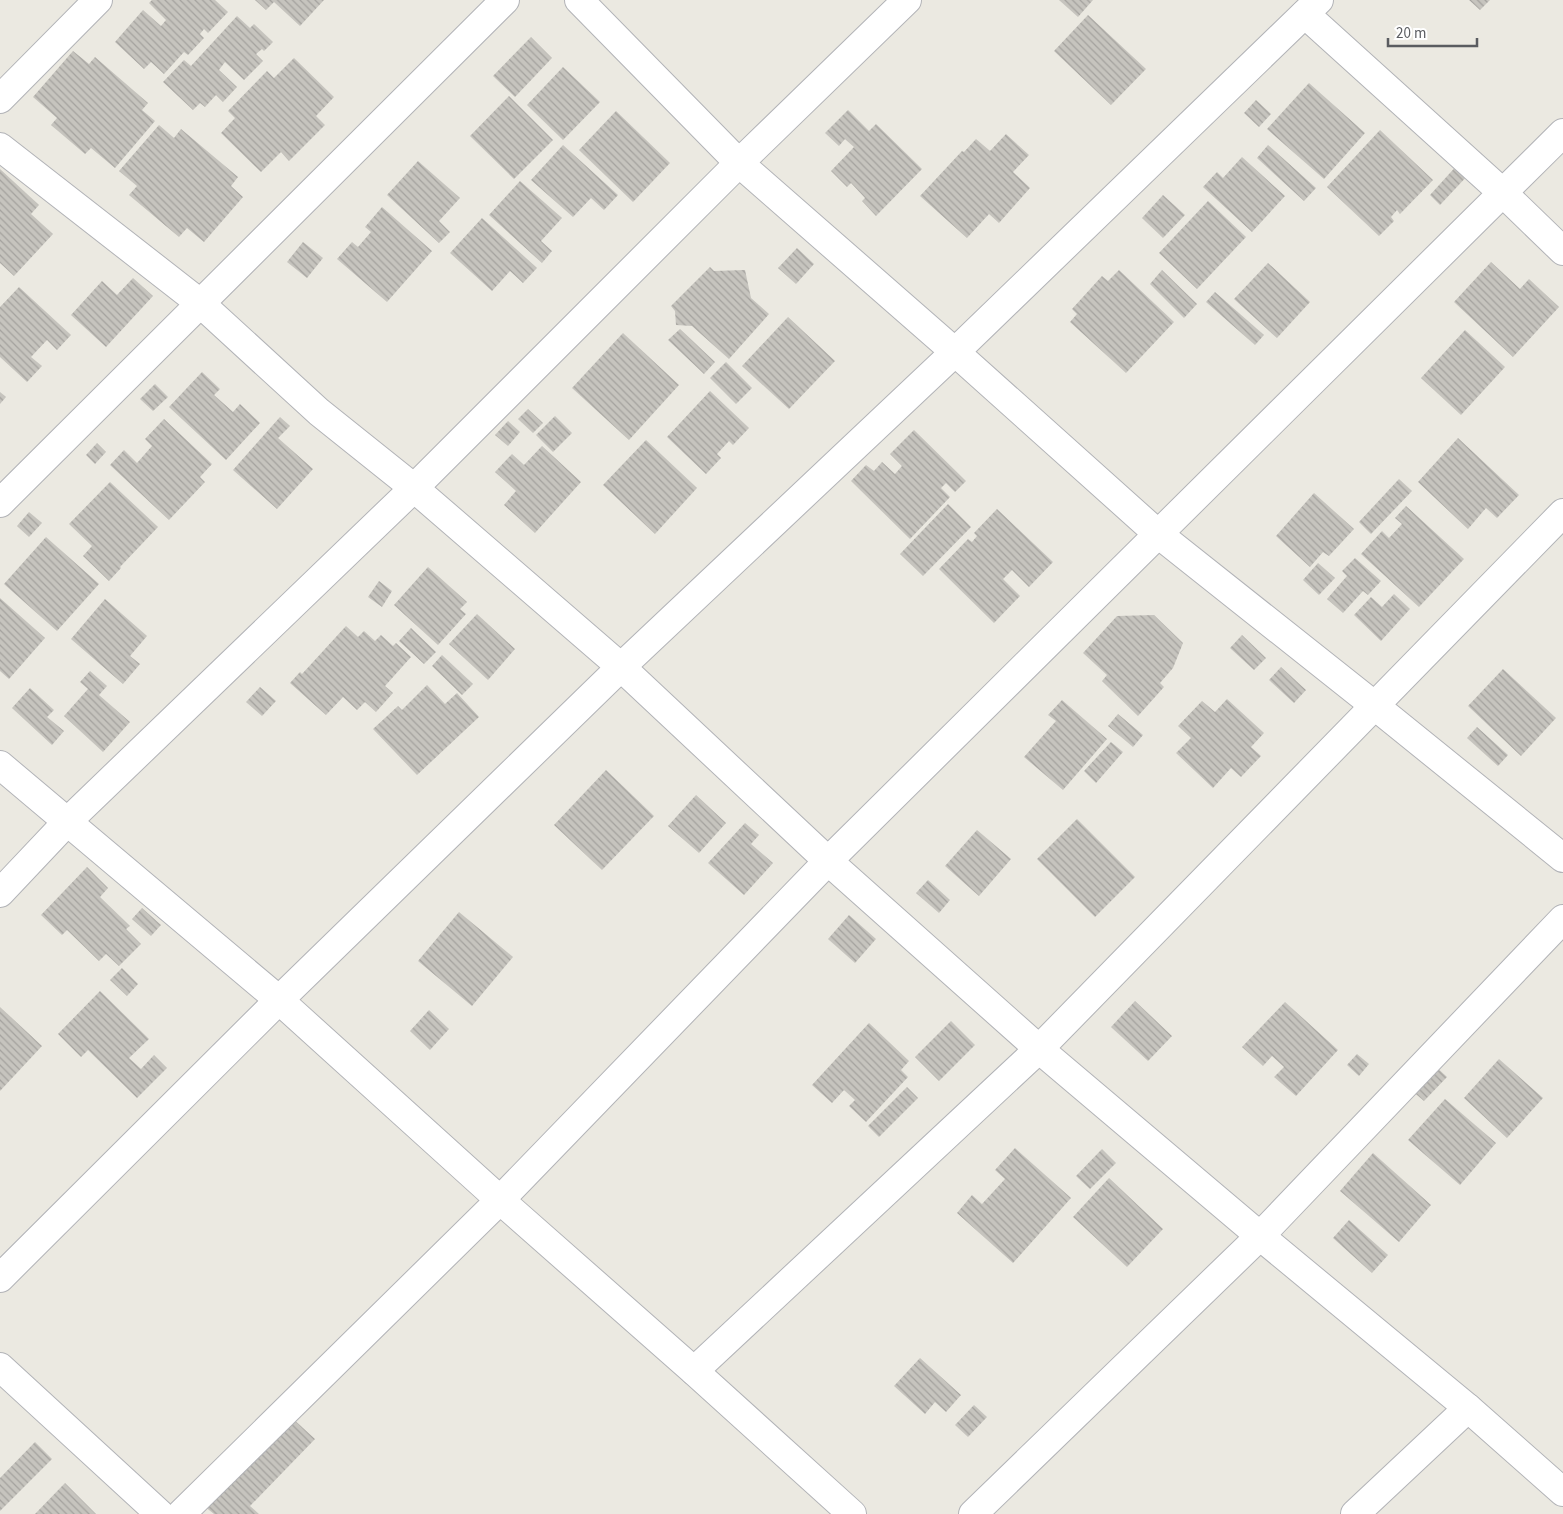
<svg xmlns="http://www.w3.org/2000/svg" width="1563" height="1514" viewBox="0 0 1563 1514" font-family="'Source Sans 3',sans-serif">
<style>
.building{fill:url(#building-back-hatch)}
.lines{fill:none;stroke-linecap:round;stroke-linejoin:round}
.minor-casing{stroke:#b2b3b7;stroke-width:30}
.minor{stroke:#fff;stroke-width:28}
</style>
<defs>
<pattern id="building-back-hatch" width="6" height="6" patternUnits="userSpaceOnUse" patternTransform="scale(1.25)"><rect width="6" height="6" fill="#c6c4be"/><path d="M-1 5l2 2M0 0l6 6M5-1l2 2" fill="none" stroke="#a4a29e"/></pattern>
</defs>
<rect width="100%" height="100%" fill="#ebe9e1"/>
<g class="building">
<path d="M152 0H215L228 12 208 33 204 29 200 34 204 38 188 55 184 52 164 74 151 62 144 69 115 42 143 10 161 26 166 20 149 3Z"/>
<path d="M255 0H324L300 26 274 2 266 10Z"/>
<path d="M1059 0H1093L1078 17Z"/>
<path d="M1469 0H1490L1480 10Z"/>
<path d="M1088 15 1146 69 1111 105 1054 51Z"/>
<path d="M237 16 250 28 254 24 273 42 264 51 262 49 256 54 263 61 244 80 225 62 219 70 237 87 223 102 216 95 205 107 200 103 193 110 163 82 184 60 191 66Z"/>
<path d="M531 37 552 58 515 97 493 76Z"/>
<path d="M73 51 89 64 95 57 148 103 142 110 155 121 115 168 91 148 85 154 51 125 57 118 33 97Z"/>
<path d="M294 58 334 97 316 116 325 125 289 161 281 152 261 172 221 133 235 118 228 111 267 71 274 78Z"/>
<path d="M563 67 600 102 563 140 527 105Z"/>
<path d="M1309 83 1365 133 1324 179 1267 129Z"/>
<path d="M509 96 553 140 514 179 470 136Z"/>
<path d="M1256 100 1271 114 1259 127 1244 113Z"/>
<path d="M848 110 869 131 876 124 922 169 876 216 862 201 865 198 851 183 847 187 831 171 854 147 845 139 839 146 825 133Z"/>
<path d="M616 111 670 163 633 202 579 150Z"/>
<path d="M159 125 174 138 181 129 238 177 231 186 243 197 204 242 187 228 179 237 129 195 137 186 119 171Z"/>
<path d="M1380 130 1433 180 1400 214 1397 210 1391 217 1394 221 1379 236 1327 187Z"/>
<path d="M1006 134 1029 155 1013 172 1030 188 999 223 989 214 967 238 920 196 962 151 964 152 976 139 990 151Z"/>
<path d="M563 145 618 195 604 210 591 198 573 217 531 180Z"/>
<path d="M1268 145 1316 188 1304 201 1257 158Z"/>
<path d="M1242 157 1285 196 1252 232 1203 187 1217 172 1223 178Z"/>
<path d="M418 161 460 198 439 221 450 232 439 243 387 195Z"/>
<path d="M1459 163 1470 173 1440 205 1430 195Z"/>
<path d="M0 169 39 205 31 214 53 234 14 276 0 263Z"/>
<path d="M520 181 562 218 541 241 552 251 542 263 489 215Z"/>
<path d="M1163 195 1185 215 1163 238 1142 218Z"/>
<path d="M1208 201 1246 237 1197 289 1159 253Z"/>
<path d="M382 207 432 251 387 302 337 259 352 242 358 247 371 232 365 227Z"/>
<path d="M482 218 537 268 523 283 510 271 492 291 450 253Z"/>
<path d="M303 242 323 258 307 278 287 262Z"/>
<path d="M797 248 814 264 796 284 778 268Z"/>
<path d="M1491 262 1520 289 1529 279 1559 307 1513 357 1454 302Z"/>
<path d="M1268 263 1310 302 1277 338 1234 299Z"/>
<path d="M710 267 714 271 745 270 751 298 769 314 729 359 692 326 676 325 675 311 671 306Z"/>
<path d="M1119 270 1174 322 1126 373 1070 322 1077 314 1072 309 1102 276 1108 281Z"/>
<path d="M1162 270 1197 304 1184 318 1150 284Z"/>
<path d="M133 278 153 296 106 347 71 315 102 281 117 295Z"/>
<path d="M19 287 71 335 57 350 47 340 31 357 42 366 27 382 0 357V307Z"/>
<path d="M1215 292 1264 335 1255 345 1206 302Z"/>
<path d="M788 317 835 361 789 409 742 366Z"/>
<path d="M680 329 715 362 704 374 668 340Z"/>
<path d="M1465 330 1505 367 1461 415 1421 378Z"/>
<path d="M623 333 679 385 629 440 572 388Z"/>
<path d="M726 362 752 388 736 404 710 378Z"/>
<path d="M202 372 220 389 214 395 233 412 240 404 260 423 226 460 169 407Z"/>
<path d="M155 384 168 397 153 411 140 399Z"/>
<path d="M710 391 749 428 733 445 729 441 717 454 721 458 706 474 667 437Z"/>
<path d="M0 392 6 397 0 404Z"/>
<path d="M528 409 543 423 533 433 518 419Z"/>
<path d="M555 416 572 433 553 452 536 435Z"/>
<path d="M280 417 290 426 278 438 313 469 277 509 233 470Z"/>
<path d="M164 419 212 464 200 477 205 482 169 520 110 465 124 450 137 463 152 446 145 439Z"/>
<path d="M508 421 520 432 508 446 495 435Z"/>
<path d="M914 430 966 481 955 492 946 483 941 488 950 497 910 539 851 481 866 465 874 471 882 462 895 474 902 466 890 454Z"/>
<path d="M1458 438 1519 495 1497 518 1486 508 1468 529 1418 482Z"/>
<path d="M646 440 697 488 655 534 603 485Z"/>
<path d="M97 443 106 452 95 464 86 455Z"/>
<path d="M542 446 581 482 535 533 504 505 516 491 495 472 512 454 524 465Z"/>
<path d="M1399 479 1412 491 1371 534 1359 522Z"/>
<path d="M110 482 158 527 120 567 121 568 109 581 83 556 92 546 69 524Z"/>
<path d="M1314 493 1354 529 1329 556 1323 552 1310 567 1276 536Z"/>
<path d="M948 504 971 527 923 576 900 554Z"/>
<path d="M1406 506 1464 559 1419 607 1361 554 1382 531 1389 538 1402 524 1395 518Z"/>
<path d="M997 509 1053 562 1029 587 1012 570 1003 579 1020 596 994 623 939 569 968 539 972 542 977 536 974 533Z"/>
<path d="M29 512 42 523 29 537 17 526Z"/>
<path d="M46 537 99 584 57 631 4 584Z"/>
<path d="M1355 558 1381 581 1368 595 1363 591 1343 613 1327 599 1347 576 1342 571Z"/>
<path d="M1318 563 1335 578 1319 595 1303 580Z"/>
<path d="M428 567 467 602 460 609 466 614 438 645 394 605Z"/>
<path d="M379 581 392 591 382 607 368 597Z"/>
<path d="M1394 594 1410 609 1381 641 1354 615 1371 597 1382 607Z"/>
<path d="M0 598 45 638 9 679 0 671Z"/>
<path d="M105 599 147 636 130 656 140 664 123 684 71 639Z"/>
<path d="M477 614 515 649 488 680 449 644Z"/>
<path d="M1154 615 1183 643 1173 668 1160 683 1164 687 1138 716 1102 681 1107 675 1083 653 1117 616Z"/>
<path d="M346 626 358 637 364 631 375 641 381 635 393 646 396 643 411 657 385 686 393 693 376 712 365 702 357 710 343 697 326 715 290 683 300 672 302 674Z"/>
<path d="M411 628 436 652 424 664 399 641Z"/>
<path d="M1242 635 1266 658 1254 670 1230 648Z"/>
<path d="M442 655 473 684 462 695 432 666Z"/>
<path d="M1281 667 1306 690 1294 703 1269 680Z"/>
<path d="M1503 669 1556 718 1521 756 1468 706Z"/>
<path d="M90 671 107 686 99 695 130 722 103 752 64 716 88 689 80 682Z"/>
<path d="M427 685 445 704 457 693 479 717 417 775 373 729 398 706 402 710Z"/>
<path d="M260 687 276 701 262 716 246 702Z"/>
<path d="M30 688 54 710 47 717 64 731 52 745 12 708Z"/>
<path d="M1227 699 1264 733 1251 747 1261 756 1241 777 1231 768 1213 788 1176 753 1191 738 1178 726 1202 701 1215 712Z"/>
<path d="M1062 700 1107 739 1063 790 1024 757 1056 721 1048 715Z"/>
<path d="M1118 714 1143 735 1133 747 1108 726Z"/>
<path d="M1477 727 1508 755 1498 766 1467 738Z"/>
<path d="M1111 742 1123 752 1096 783 1084 771Z"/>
<path d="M606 770 654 816 602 870 554 825Z"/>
<path d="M696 795 726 823 699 853 668 826Z"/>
<path d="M1077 819 1135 877 1095 917 1037 859Z"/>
<path d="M745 823 759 835 751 844 773 863 744 895 708 863Z"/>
<path d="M977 830 1011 859 979 896 945 866Z"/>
<path d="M87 867 108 888 100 897 130 926 126 929 141 944 119 966 106 954 99 961 67 930 62 935 41 915Z"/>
<path d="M928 880 950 900 939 913 916 893Z"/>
<path d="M142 908 161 925 151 936 132 919Z"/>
<path d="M459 912 513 957 472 1006 418 961Z"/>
<path d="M849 915 876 939 855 963 828 939Z"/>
<path d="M122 968 138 984 127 996 110 980Z"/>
<path d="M100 991 149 1039 129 1058 141 1069 154 1055 167 1068 137 1098 88 1050 81 1057 58 1034Z"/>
<path d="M1135 1001 1172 1036 1148 1061 1111 1027Z"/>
<path d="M1285 1002 1338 1050 1296 1096 1274 1077 1284 1067 1272 1056 1263 1066 1242 1047Z"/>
<path d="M0 1007 42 1046 0 1091Z"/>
<path d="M429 1010 449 1029 430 1050 410 1031Z"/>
<path d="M951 1021 975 1045 939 1081 915 1057Z"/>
<path d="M869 1023 909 1061 901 1070 908 1077 866 1122 849 1106 855 1100 844 1090 832 1103 812 1085Z"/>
<path d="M1357 1054 1369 1064 1359 1076 1347 1065Z"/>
<path d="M1499 1059 1543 1098 1507 1138 1464 1098Z"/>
<path d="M1433 1064 1447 1077 1424 1101 1410 1089Z"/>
<path d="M907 1087 918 1098 879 1137 868 1126Z"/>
<path d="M1445 1099 1496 1143 1460 1185 1408 1140Z"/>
<path d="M1015 1148 1071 1198 1013 1263 957 1213 972 1195 982 1204 1005 1179 995 1170Z"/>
<path d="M1102 1149 1116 1163 1090 1189 1076 1176Z"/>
<path d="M1373 1153 1431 1205 1399 1242 1340 1191Z"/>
<path d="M1109 1178 1163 1229 1127 1267 1073 1217Z"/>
<path d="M1349 1220 1388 1255 1372 1273 1333 1238Z"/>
<path d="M920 1358 961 1395 946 1412 935 1402 925 1414 894 1386Z"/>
<path d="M974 1405 987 1417 968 1437 955 1425Z"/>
<path d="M291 1417 315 1439 250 1506 259 1514H214L204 1506Z"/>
<path d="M35 1442 52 1459 0 1511V1478Z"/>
<path d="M65 1483 96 1514H35Z"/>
</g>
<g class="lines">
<g class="minor-casing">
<g id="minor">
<path d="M579 0 739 163 955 352 1157 533 1375 706 1563 858"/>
<path d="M1305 14 1503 193 1563 251"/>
<path d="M0 99 98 0"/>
<path d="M0 147 200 303 319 412 414 488 621 667 828 861 1039 1049 1260 1236 1468 1408 1563 1492"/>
<path d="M0 503 505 0"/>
<path d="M0 765 279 1000 500 1200 694 1371 852 1514"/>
<path d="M0 893 67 822 414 488 739 163 907 0"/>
<path d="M0 1278 279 1000 621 667 955 352 1319 0"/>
<path d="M0 1367 160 1514"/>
<path d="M694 1371 1039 1049 1563 513"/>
<path d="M181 1514 500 1200 828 861 1563 133"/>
<path d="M973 1514 1260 1236 1563 919"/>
<path d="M1355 1514 1468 1408"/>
</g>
</g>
<use href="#minor" class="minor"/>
</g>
<path d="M1388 38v8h89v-8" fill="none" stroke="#5a5c60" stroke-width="2.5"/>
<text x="1396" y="38" font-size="15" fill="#5a5c60" stroke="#ffffff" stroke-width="4" paint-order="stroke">20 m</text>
</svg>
